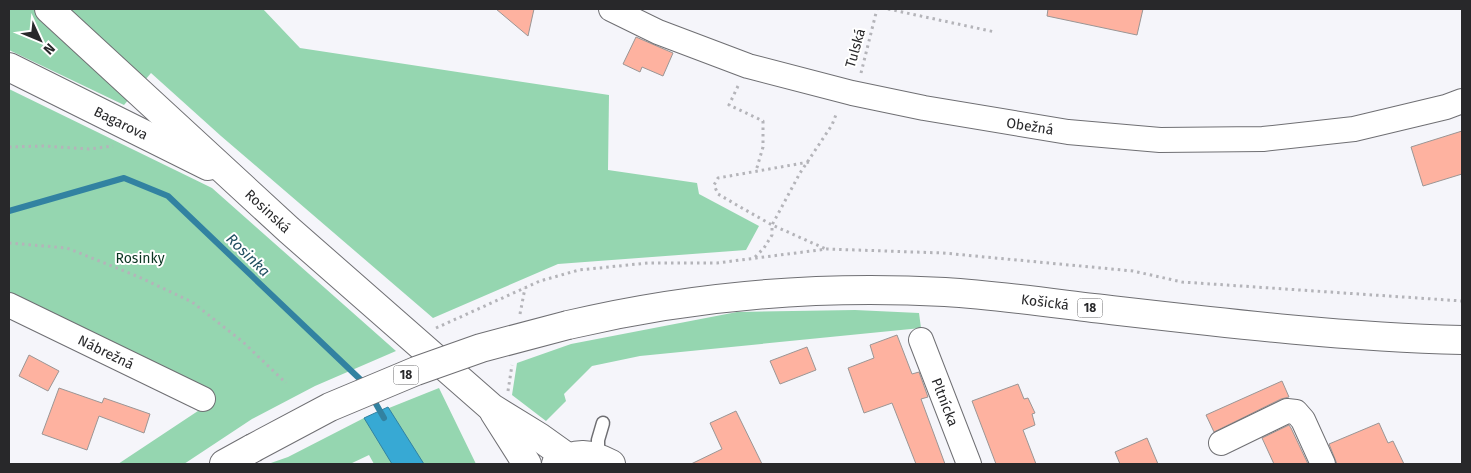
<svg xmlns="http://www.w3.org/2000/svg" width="1471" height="473" viewBox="0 0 1471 473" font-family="'Fira Sans',sans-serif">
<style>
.green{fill:#95d6b0}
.water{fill:#37a9d4;stroke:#3282a1}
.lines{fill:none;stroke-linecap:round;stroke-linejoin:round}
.stream{stroke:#3282a1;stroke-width:6}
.building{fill:#feb2a0;stroke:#9b9695}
.service-casing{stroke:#6f6f73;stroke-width:15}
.minor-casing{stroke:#6f6f73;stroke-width:26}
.tertiary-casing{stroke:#6f6f73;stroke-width:30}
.primary-casing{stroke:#6f6f73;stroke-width:30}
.path{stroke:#b4b4b9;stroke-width:3;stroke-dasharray:2.5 4;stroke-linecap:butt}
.service{stroke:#fff;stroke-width:12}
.minor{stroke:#fff;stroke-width:24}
.tertiary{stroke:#fff;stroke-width:28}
.primary{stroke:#fff;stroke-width:28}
.primary-bridge-casing{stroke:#6f6f73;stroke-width:30;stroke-linecap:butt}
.primary-bridge{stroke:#fff;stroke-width:28}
.labels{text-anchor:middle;stroke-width:4;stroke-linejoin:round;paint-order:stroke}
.shield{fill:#fff;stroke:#68686a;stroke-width:1}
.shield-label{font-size:12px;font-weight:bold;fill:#28282a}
.street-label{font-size:14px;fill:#28282a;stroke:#fff}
.park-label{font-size:14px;fill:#0b3521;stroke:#fff}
.water-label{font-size:15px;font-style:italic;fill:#214f61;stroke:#fff}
</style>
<rect width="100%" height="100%" fill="#f5f5fa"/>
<g class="green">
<path d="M9 9H263L300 48 609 95 608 170 697 183 699 194 759 226 746 250 558 264 433 318 221 136 151 73 124 105 9 50Z"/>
<path d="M9 89 212 188 396 351 315 386 252 419 184 464H118L213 401 9 297Z"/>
<path d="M855 310 919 313 921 328 640 356 592 366 564 394 566 401 546 421 512 395 517 363 571 344 737 312Z"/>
<path d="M439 388 476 464H374L369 455 350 464H268L288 457 364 418Z"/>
</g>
<path class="water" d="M388 407 424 464H392L364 418Z"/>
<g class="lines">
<g class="stream">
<path d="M9 211 124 178 168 196 363 382 366 386"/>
<path d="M372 397 384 418"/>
</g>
</g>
<g class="building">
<path d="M496 9H534L528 36Z"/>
<path d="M1048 9H1143L1137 35 1047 16Z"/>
<path d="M636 37 673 53 663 76 642 67 640 72 623 64Z"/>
<path d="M1462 131V174L1423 186 1411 147Z"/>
<path d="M897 335 912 374 919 372 928 397 921 399 945 464H916L892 403 864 413 848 368 874 358 870 345Z"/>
<path d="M807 347 816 370 780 384 770 361Z"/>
<path d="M29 355 59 371 48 391 19 376Z"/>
<path d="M1282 381 1289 397 1281 399 1214 432 1206 415Z"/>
<path d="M1018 384 1024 399 1028 398 1035 413 1032 414 1035 425 1023 430 1036 464H996L972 401Z"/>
<path d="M59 388 102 403 104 398 150 414 144 433 99 416 87 450 42 434Z"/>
<path d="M736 411 762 464H691L722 449 710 423Z"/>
<path d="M1379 423 1388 443 1393 441 1404 464H1337L1329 444Z"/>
<path d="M1289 425 1291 428 1308 464H1274L1262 438Z"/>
<path d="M1147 438 1158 464H1120L1115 452Z"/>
</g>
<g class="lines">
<g class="service-casing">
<path id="service" d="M598 457V440L603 423"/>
</g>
<g class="minor-casing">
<g id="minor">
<path d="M611 9 658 32 748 66 852 93 924 108 1068 132 1160 140 1263 139 1354 129 1446 107 1462 101"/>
<path d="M9 305 203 399"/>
<path d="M921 340 969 464"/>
<path d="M1221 443 1287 411 1296 412 1303 420 1323 464"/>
</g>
</g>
<g class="tertiary-casing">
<g id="tertiary">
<path d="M49 9 289 230 492 408 539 437 567 457"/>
<path d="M9 67 208 166"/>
<path d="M494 412 527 464"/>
<path d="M556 464C576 451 590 453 611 464"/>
</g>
</g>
<g class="primary-casing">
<g id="primary">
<path d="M568 325C691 296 818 285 945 292 994 295 1044 302 1093 308 1216 322 1339 337 1462 340"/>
<path d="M224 464 253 448"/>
</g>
</g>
<g class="path">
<path d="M888 9 995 32"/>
<path d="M861 73 877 9"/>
<path d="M738 86 729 105 763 121V147L756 171"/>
<path d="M9 147 43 146 89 149 113 146"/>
<path d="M809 162 718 178 714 185 718 194 742 208 772 225 826 249"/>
<path d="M9 243 67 248 139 277 192 302 243 342 286 383"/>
<path d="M755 257 764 248 772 235V225L800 173 832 125 837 112"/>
<path d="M520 314 525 288"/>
<path d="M436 328 540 281 579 270 648 263H717L827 249 943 253 1133 271 1182 282 1462 301"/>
<path d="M508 391 512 365"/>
</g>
<use href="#service" class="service"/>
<use href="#minor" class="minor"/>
<use href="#tertiary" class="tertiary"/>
<use href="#primary" class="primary"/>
<g class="primary-bridge-casing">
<path id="primary-bridge" d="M253 448 330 407 416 371 481 348 568 325"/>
</g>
<use href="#primary-bridge" class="primary-bridge"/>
</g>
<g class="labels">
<g class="shield">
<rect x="1077.5" y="298.5" width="25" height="19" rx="4"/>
<rect x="393.5" y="365.5" width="25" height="19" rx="4"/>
</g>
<g class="shield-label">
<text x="1090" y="312">18</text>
<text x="406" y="379">18</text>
</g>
<g class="street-label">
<text transform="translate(855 48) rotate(-74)" y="5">Tulská</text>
<text transform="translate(121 123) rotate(26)" y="5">Bagarova</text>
<text transform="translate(1030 126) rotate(9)" y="5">Obežná</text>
<text transform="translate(268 211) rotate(43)" y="5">Rosinská</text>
<text transform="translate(1045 302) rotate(7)" y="5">Košická</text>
<text transform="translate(106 352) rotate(26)" y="5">Nábrežná</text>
<text transform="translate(945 402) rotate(69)" y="5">Pltnícka</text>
</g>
<g class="park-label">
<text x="140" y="263">Rosinky</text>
</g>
<g class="water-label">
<text transform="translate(248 255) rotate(44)" y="5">Rosinka</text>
</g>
</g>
<rect width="1471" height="473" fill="none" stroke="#28282a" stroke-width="20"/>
<g transform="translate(40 40) rotate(134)" stroke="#ffffff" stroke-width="4" paint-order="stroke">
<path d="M0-4L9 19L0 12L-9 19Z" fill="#28282a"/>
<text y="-8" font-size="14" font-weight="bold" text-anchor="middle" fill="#28282a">N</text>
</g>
</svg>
